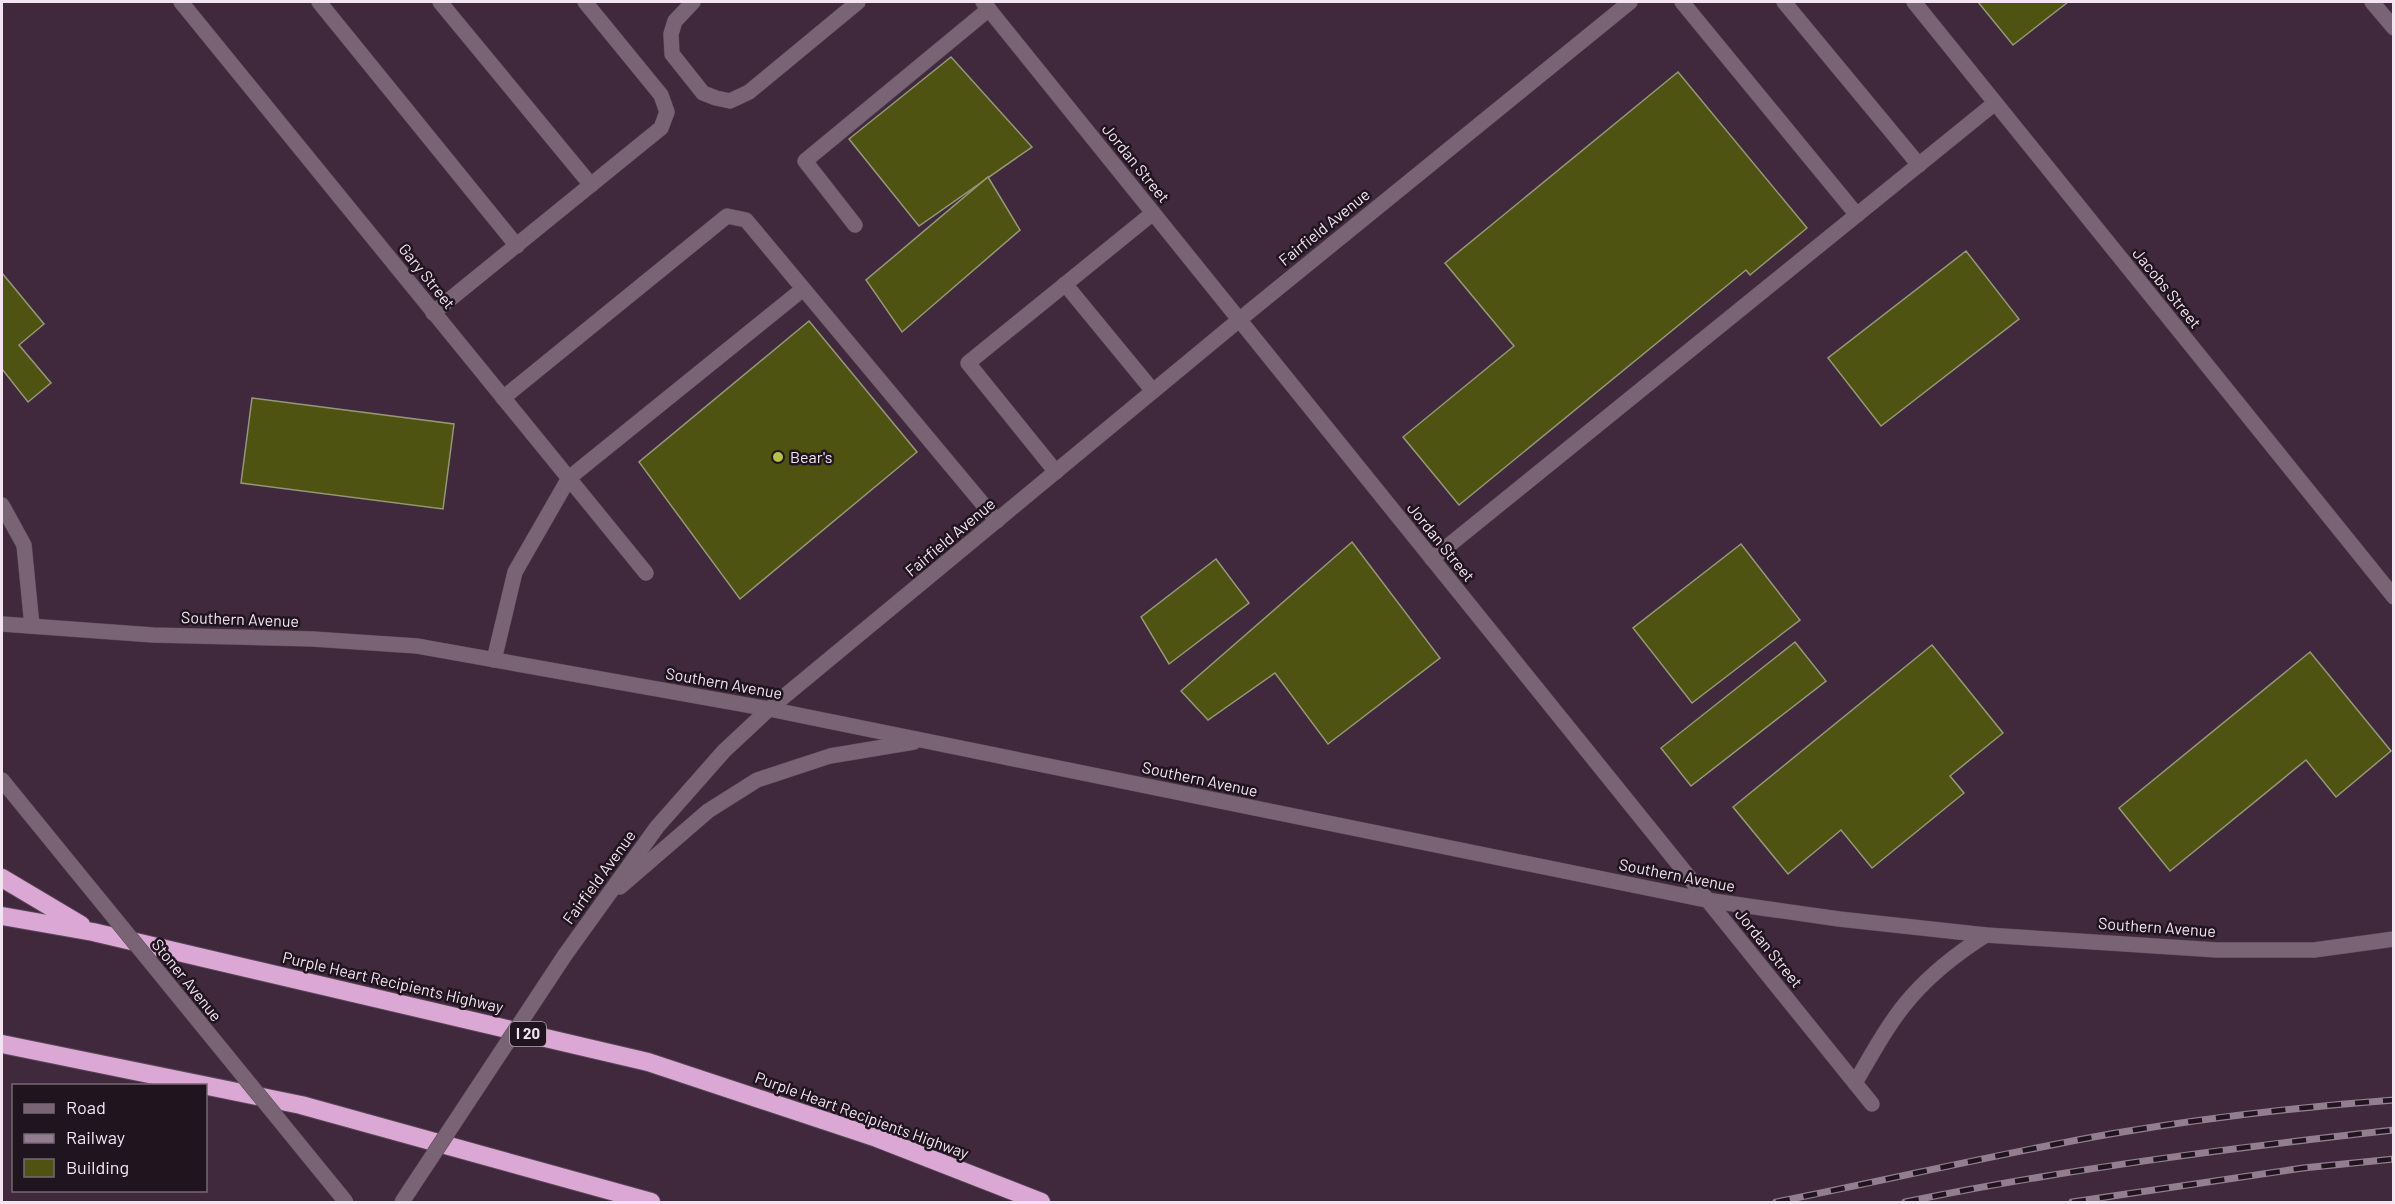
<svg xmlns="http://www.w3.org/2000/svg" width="2395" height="1204" viewBox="0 0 2395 1204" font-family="Barlow,sans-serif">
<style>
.building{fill:#4e5312;stroke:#949876;stroke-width:1.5}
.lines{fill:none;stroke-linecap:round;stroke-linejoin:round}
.minor-casing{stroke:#5d465a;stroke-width:16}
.highway-casing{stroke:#5d465a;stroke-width:20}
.minor{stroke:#796476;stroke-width:15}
.highway{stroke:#dba8d5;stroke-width:18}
.rail-casing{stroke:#927e90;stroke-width:7}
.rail{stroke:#20151f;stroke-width:4.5;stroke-dasharray:14;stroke-linecap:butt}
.minor-bridge-casing{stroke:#5d465a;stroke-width:16;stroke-linecap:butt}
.minor-bridge{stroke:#796476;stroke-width:15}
.poi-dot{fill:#b7c147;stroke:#20151f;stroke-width:2}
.labels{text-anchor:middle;stroke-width:5;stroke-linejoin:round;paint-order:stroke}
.shield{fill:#20151f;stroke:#b4a6b3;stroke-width:1.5}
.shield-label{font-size:15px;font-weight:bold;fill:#f4e4f2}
.street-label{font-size:16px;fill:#f4e4f2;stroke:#20151f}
.poi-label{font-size:16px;fill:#f4e4f2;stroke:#20151f;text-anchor:start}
</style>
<rect width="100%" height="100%" fill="#40283d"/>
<g class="building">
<path d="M1978 2H2068L2013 45Z"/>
<path d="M951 57 1032 147 919 226 849 139Z"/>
<path d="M1678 72 1807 228 1750 275 1746 270 1459 505 1403 437 1514 346 1445 263Z"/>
<path d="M988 177 1020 230 902 332 866 280Z"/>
<path d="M1966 251 2019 319 1881 426 1828 358Z"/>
<path d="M2 273 44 324 19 345 51 383 28 402 2 369Z"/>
<path d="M809 321 917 452 740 599 639 462Z"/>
<path d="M252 398 454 424 443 509 241 483Z"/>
<path d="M1352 542 1440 658 1328 744 1275 673 1208 720 1181 691Z"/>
<path d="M1741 544 1800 620 1692 703 1633 628Z"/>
<path d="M1216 559 1249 603 1169 664 1141 617Z"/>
<path d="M1795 642 1826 681 1691 786 1661 748Z"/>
<path d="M1932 645 2003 733 1950 776 1964 793 1872 868 1841 830 1788 874 1733 807Z"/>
<path d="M2310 652 2391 751 2336 797 2306 760 2170 871 2119 808Z"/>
</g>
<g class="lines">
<g class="minor-casing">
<g id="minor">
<path d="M181 2 646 573"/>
<path d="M319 2 517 246"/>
<path d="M440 2 591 185"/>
<path d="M693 2 675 21 671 34 672 54 703 93 716 98 730 101 749 92 858 2"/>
<path d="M983 2 1872 1104"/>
<path d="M1682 2 1857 215"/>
<path d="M1784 2 1919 165"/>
<path d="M1914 2 2394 597"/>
<path d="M2372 2 2394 28"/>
<path d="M855 225 805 161 989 9"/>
<path d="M1065 284 1153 391"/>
<path d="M433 313 661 128 667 112 661 95 585 2"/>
<path d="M503 398 727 216 746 220 997 521"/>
<path d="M1056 472 968 363 1153 213"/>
<path d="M2 505 24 545 32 626"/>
<path d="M1432 559 1995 103"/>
<path d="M2 624 153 635 313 639 417 646 769 709 1706 900 1839 919 1986 935 2217 950H2314L2394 939"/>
<path d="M494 660 515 572 569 478 803 289"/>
<path d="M2 780 28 812"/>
<path d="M620 887 708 811 757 780 830 756 914 742"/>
<path d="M565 955 657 827 724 751 769 709 1239 320 1630 2"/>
<path d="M1855 1083C1872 1054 1889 1022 1911 997 1933 972 1959 952 1986 935"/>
</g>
</g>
<g class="highway-casing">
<g id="highway">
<path d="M2 878 81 925"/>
<path d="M2 916 93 932 648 1062 877 1138 1041 1202"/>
<path d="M2 1044 301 1105 651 1202"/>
</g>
</g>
<use href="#minor" class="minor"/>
<use href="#highway" class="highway"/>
<g class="rail-casing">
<g id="rail">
<path d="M1776 1202C1887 1180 1998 1154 2110 1134 2204 1118 2298 1107 2394 1100"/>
<path d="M1905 1202C2066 1169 2230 1148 2394 1130"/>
<path d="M2072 1202 2303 1168 2394 1159"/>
</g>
</g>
<use href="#rail" class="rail"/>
<g class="minor-bridge-casing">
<g id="minor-bridge">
<path d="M28 812 346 1202"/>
<path d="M402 1202 565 955"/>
</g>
</g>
<use href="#minor-bridge" class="minor-bridge"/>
</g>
<circle class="poi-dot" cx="778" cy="457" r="6"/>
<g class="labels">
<rect class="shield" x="510" y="1022" width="36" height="24" rx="4.5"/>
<g class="shield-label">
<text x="528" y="1039">I 20</text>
</g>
<g class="street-label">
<text transform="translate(1136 163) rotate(51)" y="6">Jordan Street</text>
<text transform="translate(1324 227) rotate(-39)" y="6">Fairfield Avenue</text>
<text transform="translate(427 276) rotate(51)" y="6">Gary Street</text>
<text transform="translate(2167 288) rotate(51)" y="6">Jacobs Street</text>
<text transform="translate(950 537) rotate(-40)" y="6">Fairfield Avenue</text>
<text transform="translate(1441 542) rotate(51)" y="6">Jordan Street</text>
<text transform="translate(240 619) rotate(2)" y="6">Southern Avenue</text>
<text transform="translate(724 683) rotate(10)" y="6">Southern Avenue</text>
<text transform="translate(1200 779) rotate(12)" y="6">Southern Avenue</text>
<text transform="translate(1677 875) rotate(11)" y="6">Southern Avenue</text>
<text transform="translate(599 877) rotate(-54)" y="6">Fairfield Avenue</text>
<text transform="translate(2157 927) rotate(4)" y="6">Southern Avenue</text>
<text transform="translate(1769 948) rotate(51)" y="6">Jordan Street</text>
<text transform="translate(187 980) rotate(51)" y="6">Stoner Avenue</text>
<text transform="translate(393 982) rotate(13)" y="6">Purple Heart Recipients Highway</text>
<text transform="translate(862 1115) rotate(20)" y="6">Purple Heart Recipients Highway</text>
</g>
<g class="poi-label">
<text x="790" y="463">Bear's</text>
</g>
</g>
<rect width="2395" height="1204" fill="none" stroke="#f4e4f2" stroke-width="6"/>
<rect x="12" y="1084" width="195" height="108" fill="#20151f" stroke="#756873" stroke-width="1.5"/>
<rect x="24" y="1104" width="30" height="9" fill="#796476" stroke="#756873" stroke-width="1.5"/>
<text x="66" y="1114" font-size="18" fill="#f4e4f2">Road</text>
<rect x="24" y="1134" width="30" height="9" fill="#927e90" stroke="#756873" stroke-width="1.5"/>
<text x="66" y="1144" font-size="18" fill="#f4e4f2">Railway</text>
<rect x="24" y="1159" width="30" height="18" fill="#4e5312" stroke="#756873" stroke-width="1.5"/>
<text x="66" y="1174" font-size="18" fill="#f4e4f2">Building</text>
</svg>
